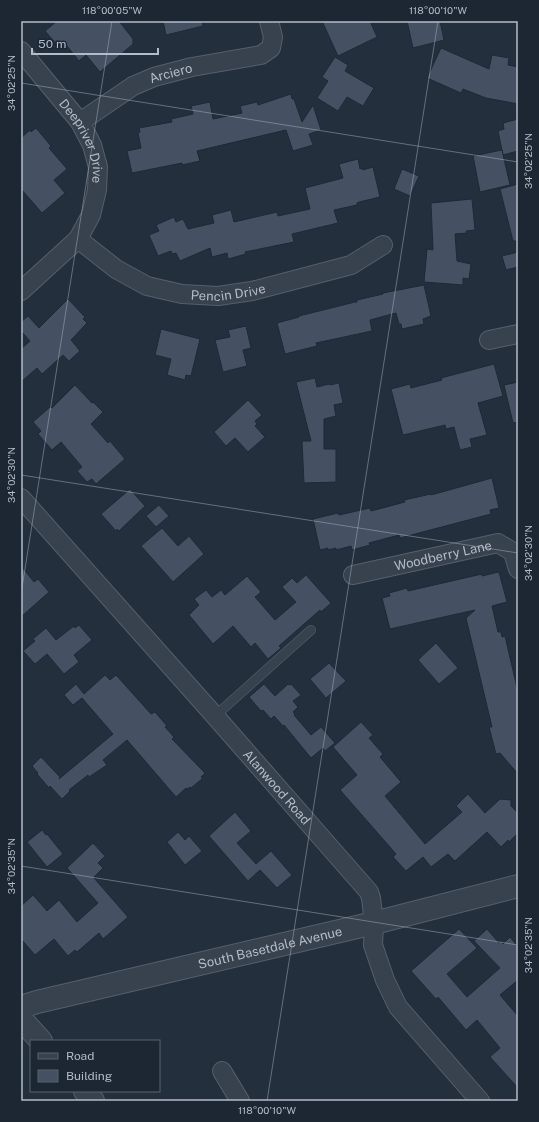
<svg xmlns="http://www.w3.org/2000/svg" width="539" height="1122" viewBox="0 0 539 1122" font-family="'Public Sans',sans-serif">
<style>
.building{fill:#455162;stroke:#1f2835}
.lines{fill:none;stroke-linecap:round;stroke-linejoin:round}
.service-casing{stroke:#565f6c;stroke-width:10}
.minor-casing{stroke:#565f6c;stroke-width:20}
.tertiary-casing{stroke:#565f6c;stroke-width:24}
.service{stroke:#38414e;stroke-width:9}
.minor{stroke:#38414e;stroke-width:18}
.tertiary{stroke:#38414e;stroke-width:22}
.ticks{fill:none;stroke:#b4bcc9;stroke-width:1;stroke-opacity:0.45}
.labels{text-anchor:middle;stroke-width:3.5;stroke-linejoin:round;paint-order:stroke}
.street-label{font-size:13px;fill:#b4bcc9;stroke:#1d2633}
.neatline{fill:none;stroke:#b4bcc9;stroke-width:1.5}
.ticks-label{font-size:10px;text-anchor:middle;fill:#b4bcc9}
</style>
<rect width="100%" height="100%" fill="#242f3e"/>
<g class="building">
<path d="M57 21H119L133 39V44L100 72 86 55 79 61 63 41 58 46 45 31Z"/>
<path d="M163 21H202L203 26 166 35Z"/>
<path d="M322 21H370L377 37 338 56Z"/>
<path d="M407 21H440L444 40 413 48Z"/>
<path d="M441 48 489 69 492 55 509 58 508 65 518 67V104L486 98 463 89 461 93 427 78Z"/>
<path d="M335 57 348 65 345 71 374 88 363 106 347 97 338 111 317 98 328 81 322 77Z"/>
<path d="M291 94 292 99H294L302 122 313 105 321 130 309 134 313 145 293 151 286 130 197 151 200 161 182 165V163L132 173 127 151 141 148 138 133 140 132 139 128 172 122 171 119 193 114 191 106 210 102 213 119 242 113 240 106 257 102 258 105Z"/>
<path d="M518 119V151L503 155 498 131 504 129 503 123Z"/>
<path d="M36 128 51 146 49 148 67 169 54 180 65 193 42 213 21 189V138L30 130 31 132Z"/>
<path d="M502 150 510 185 480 192 473 156Z"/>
<path d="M358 159 360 169 362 168 363 170 373 167 380 197 359 202 357 203V205L334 210 338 223 292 234 294 242 245 252 246 254 228 259 227 253 212 257 210 248 180 261 176 253 172 254 171 251 158 256 149 235 159 231 156 225 174 217 176 222 183 219 188 229 214 223 212 215 231 210 234 222 277 212 278 216 310 209 305 188 343 178 339 164Z"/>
<path d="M402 169 419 176 410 196 394 189Z"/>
<path d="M518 184V241H513L500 189Z"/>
<path d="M472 199 475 230 466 231 467 233 455 234 457 261 471 264 469 279 463 278V285L424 282 427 249 433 250 431 203Z"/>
<path d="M518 252V267L506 270 502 256Z"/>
<path d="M424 285 431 316 423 319 424 324 402 329 401 324H399L396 313 370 320 372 331 316 343 317 346 285 354 277 323 299 317V316L355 302H357V300L383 294V293Z"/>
<path d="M68 299 85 317 83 319 87 323 71 340 80 351 69 361 63 355 42 374 37 368 21 382V349L30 341 21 331V322L28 316 39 328Z"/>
<path d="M246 326 251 348 243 350 247 366 223 372 215 340 230 337 228 330Z"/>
<path d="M161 329 200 339 191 376 186 375 185 380 167 375 171 359 155 355Z"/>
<path d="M494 364 503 396 478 403 487 435 470 439 472 447 460 450 454 427 446 429 445 425 403 435 391 389 410 384 411 388 442 380 441 378Z"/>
<path d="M315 378 317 387 329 384 330 385 339 383 343 403 334 405 336 416 324 419V449H336V482L304 483 302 441H311L296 382Z"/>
<path d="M518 382V422L513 423 504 385Z"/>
<path d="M75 385 92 403 93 402 103 412 91 424 108 443 110 441 125 459 96 484 92 479 87 482 77 471 82 467 61 442 52 450 38 434 41 431 33 422 50 407 52 408Z"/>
<path d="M248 400 262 415 255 421 257 424 255 426 265 437 248 452 235 438 226 446 214 432Z"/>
<path d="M492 478 499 508 490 510 491 514 400 538 399 535 369 543 370 545 352 550 351 546 336 550V548L328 550V548L320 550 313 519 338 513 339 515 370 508 371 511 405 502 404 500 431 494V495Z"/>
<path d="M130 489 145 506 119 531 117 529 116 531 101 514Z"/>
<path d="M159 505 169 516 156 527 146 516Z"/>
<path d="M162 528 178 546 189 536 204 554 173 582 141 546Z"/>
<path d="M21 566 34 582 38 579 49 592 21 617Z"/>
<path d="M499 572 507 602 492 606 498 632H501L502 637 505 636 518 692V774L500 753 496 754 489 727H492L466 618 475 610 390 629 382 598 390 596 389 593 407 588 408 591 482 574V576Z"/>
<path d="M306 575 331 603 321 612 320 610 279 646 281 648 268 659 255 643 251 647 233 626 213 644 189 615 199 605 194 599 206 590 212 597 221 590 225 595 247 576 261 592 255 597 275 620 296 602 282 587 292 578 297 583Z"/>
<path d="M79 625 92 640 74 655 79 662 64 674 47 654 35 664 23 651 35 641 33 639 46 628 56 640 74 626 75 628Z"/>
<path d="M436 643 458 668 439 684 418 660Z"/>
<path d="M329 663 346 681 326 698 310 679Z"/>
<path d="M105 675 110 680 116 675 151 714 155 712 167 726 165 727 174 737 172 739 205 773 201 777 203 778 191 788 190 787 187 789 186 788 176 797 127 740 103 760 107 765 89 777 88 775 69 790 70 791 62 799 50 786 49 788 37 774 38 773 32 766 41 757 60 777 59 779 113 734 82 698 73 705 64 695 76 684 84 694Z"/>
<path d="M264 684 275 696 288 684 289 685 291 684 301 695 293 701 298 707 293 712 295 714 294 715 311 735 321 727 335 743 325 751 323 748 311 758 284 725 283 726 274 716 271 719 263 710 261 711 249 697Z"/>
<path d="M361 722 373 735 369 738 383 754 380 757 401 782 385 796 425 844 462 812 456 806 468 794 485 813 500 799 511 800V806L518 813V833L509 842 508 840 501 847 487 832 455 861 448 854 431 867 423 857 406 871 393 857 396 854 340 790 357 775 333 747Z"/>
<path d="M235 812 251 831 237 843 256 864 271 851 292 875 277 888 260 870 248 881 209 836Z"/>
<path d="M42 830 46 835 47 834 63 854 47 867 27 842Z"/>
<path d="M178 832 185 840 189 836 202 851 185 865 167 842Z"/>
<path d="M93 843 105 856 98 863 103 868 94 877V878L128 917 103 939 99 933 77 952 75 950 68 956 54 939 35 955 21 939V906L33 895 47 911 59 900 77 922 98 903 67 868Z"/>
<path d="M459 929 477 948 447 974 467 997 500 968 474 941 487 929 499 943 501 941 503 944 510 937 518 947V980L500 995 518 1016V1088L490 1057 500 1048 477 1020 466 1030 438 997 436 999 411 971Z"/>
</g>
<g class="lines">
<g class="service-casing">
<path id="service" d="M215 716 311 630"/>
</g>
<g class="minor-casing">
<g id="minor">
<path id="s1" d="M21 51 80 122 92 145 98 167 97 190 91 215 78 239 21 291"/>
<path id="s2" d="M80 122 133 86 154 77 192 67 261 55 271 48 273 37 269 21"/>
<path id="s3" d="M78 239 116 269 147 286 182 294 218 296 252 291 351 265 383 245"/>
<path d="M489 340 518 334"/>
<path id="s4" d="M21 498 215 716 369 892 371 898 374 923 373 945 385 980 398 1007 480 1101"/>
<path id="s5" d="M353 575 498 543 513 552 518 569"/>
<path d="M222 1071 240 1101"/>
</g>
</g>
<g class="tertiary-casing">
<g id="tertiary">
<path id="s6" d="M21 1007 37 1002 374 923 518 886"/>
<path d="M21 1019 41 1041"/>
<path d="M85 1091 93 1101"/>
</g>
</g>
<use href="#service" class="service"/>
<use href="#minor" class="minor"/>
<use href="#tertiary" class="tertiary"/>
</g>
<path class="ticks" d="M21 83 518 162M21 475 518 553M21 594 112 21M21 866 518 945M267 1101 438 21"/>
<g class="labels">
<g class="street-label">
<text dy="5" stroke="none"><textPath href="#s2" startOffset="104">Arciero</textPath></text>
<text dy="5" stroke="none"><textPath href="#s1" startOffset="111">Deepriver Drive</textPath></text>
<text dy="5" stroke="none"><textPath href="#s3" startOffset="166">Pencin Drive</textPath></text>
<text dy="5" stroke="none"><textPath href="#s5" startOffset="92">Woodberry Lane</textPath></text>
<text dy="5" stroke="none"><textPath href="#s4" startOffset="386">Alanwood Road</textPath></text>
<text dy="5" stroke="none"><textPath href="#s6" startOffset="256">South Basetdale Avenue</textPath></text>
</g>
</g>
<rect width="539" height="1122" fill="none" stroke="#1d2633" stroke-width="44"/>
<rect x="30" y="1040" width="130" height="52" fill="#1d2633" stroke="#59626f"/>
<rect x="38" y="1053" width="20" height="6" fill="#38414e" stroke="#59626f"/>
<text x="66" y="1060" font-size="12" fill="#b4bcc9">Road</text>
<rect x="38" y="1070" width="20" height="12" fill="#455162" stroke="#59626f"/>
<text x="66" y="1080" font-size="12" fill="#b4bcc9">Building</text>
<path d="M32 48v6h126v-6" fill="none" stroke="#b4bcc9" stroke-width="2"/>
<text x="38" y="48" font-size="12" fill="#b4bcc9" stroke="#1d2633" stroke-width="3" paint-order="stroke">50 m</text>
<rect x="22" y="22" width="495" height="1078" class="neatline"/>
<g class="ticks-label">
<text x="112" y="14">118°00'05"W</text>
<text x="438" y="14">118°00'10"W</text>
<text transform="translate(11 83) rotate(-90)" y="4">34°02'25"N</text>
<text transform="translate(528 161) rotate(-90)" y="4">34°02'25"N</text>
<text transform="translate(11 475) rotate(-90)" y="4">34°02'30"N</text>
<text transform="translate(528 553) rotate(-90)" y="4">34°02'30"N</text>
<text transform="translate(11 866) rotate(-90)" y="4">34°02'35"N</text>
<text transform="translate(528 945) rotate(-90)" y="4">34°02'35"N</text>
<text x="267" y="1114">118°00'10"W</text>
</g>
</svg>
